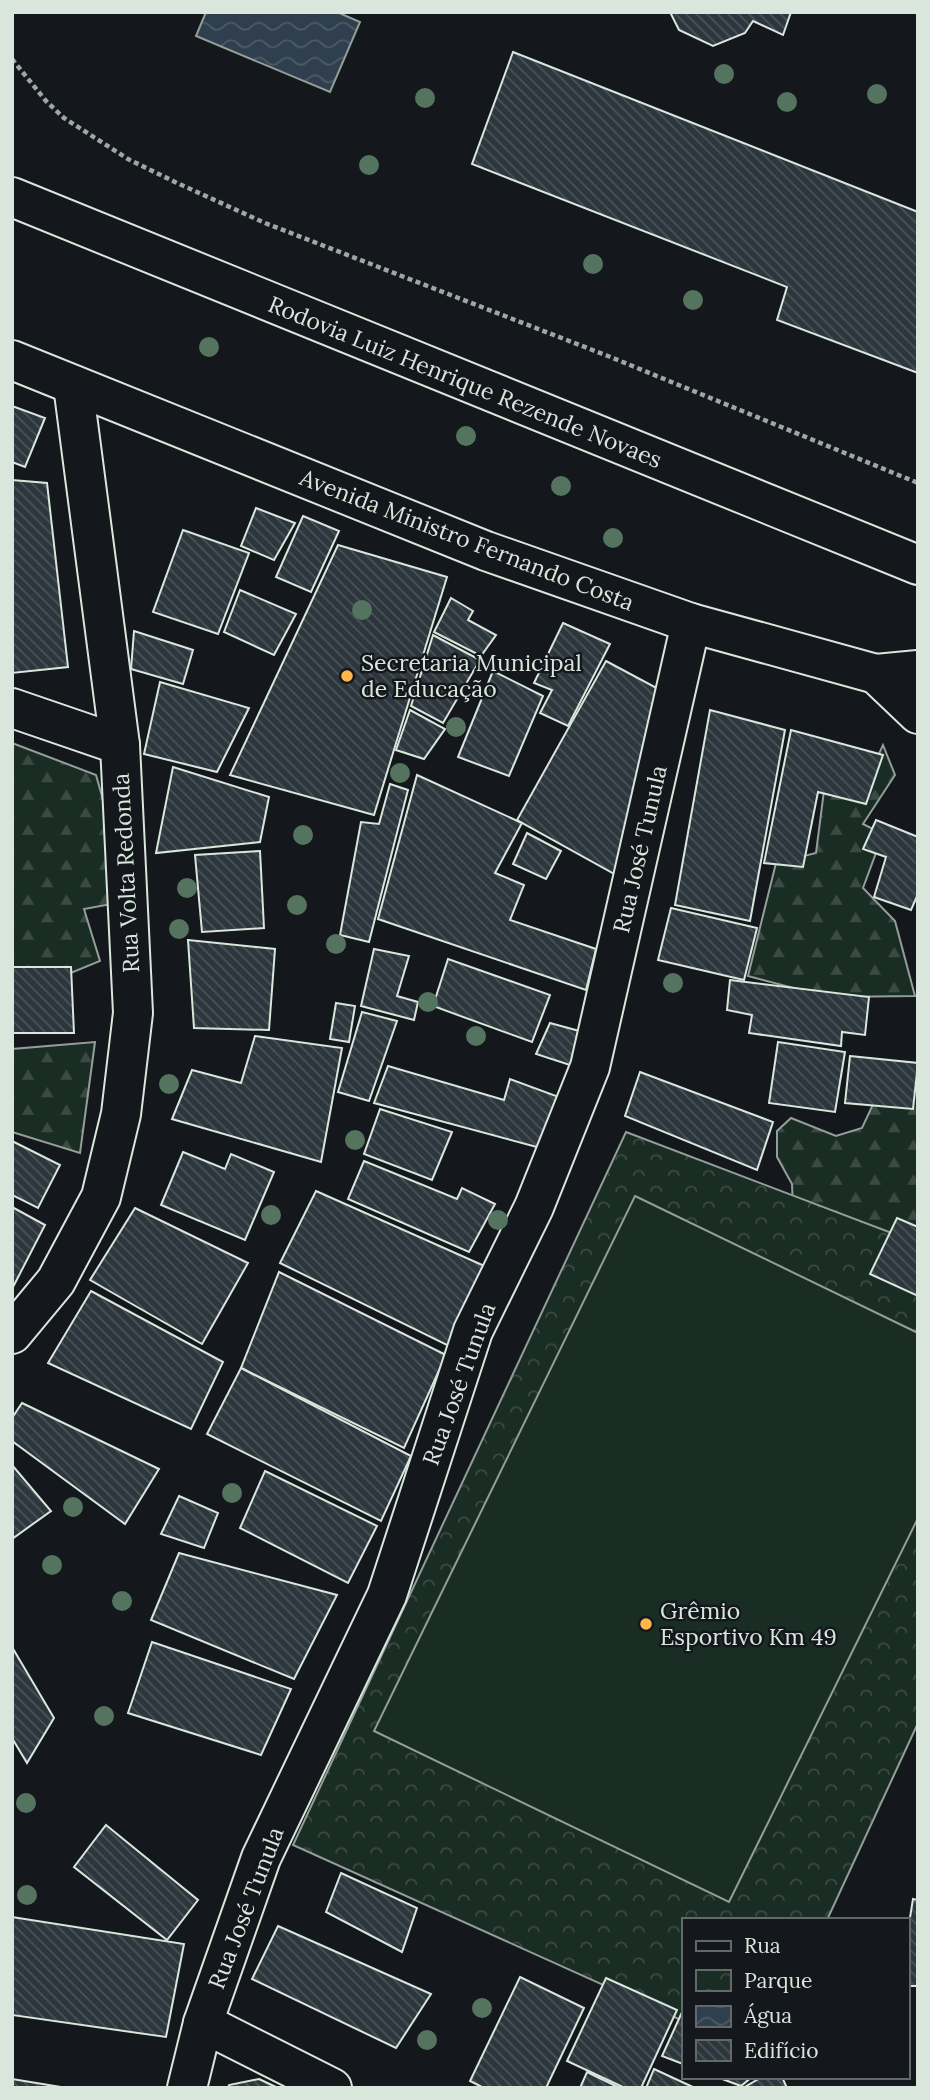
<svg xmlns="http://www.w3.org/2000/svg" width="930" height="2100" viewBox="0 0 930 2100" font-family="Lora,serif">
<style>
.forest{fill:url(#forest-firs);stroke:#939e99;stroke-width:2}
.park{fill:url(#park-crowns);stroke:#939e99;stroke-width:2}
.pitch{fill:#1a2d24;stroke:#939e99;stroke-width:2}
.water{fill:url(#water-waves);stroke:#939e99;stroke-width:2}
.building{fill:url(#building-back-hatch);stroke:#d8e6dc;stroke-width:2}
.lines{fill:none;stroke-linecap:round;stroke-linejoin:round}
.minor-casing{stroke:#d8e6dc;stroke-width:42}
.highway-casing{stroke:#d8e6dc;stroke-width:42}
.path{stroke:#9da8a2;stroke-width:4.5;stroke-dasharray:5 3.5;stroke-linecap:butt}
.minor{stroke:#14181c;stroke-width:38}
.highway{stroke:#14181c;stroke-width:38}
.tree{fill:#55745f}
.poi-dot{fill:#ffb74d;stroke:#14181c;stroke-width:2.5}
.labels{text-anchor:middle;stroke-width:5;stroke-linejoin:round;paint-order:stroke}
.street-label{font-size:23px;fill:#d8e6dc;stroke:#14181c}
.poi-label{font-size:23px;fill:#d8e6dc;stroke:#14181c;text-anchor:start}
</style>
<defs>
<pattern id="forest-firs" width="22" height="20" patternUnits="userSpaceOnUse" patternTransform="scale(1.75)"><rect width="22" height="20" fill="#1a2d24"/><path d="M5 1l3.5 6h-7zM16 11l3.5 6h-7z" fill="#3b4b43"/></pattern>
<pattern id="park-crowns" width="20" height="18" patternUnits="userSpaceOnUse" patternTransform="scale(1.75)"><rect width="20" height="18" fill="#1a2d24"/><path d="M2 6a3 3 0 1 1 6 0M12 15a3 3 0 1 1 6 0" fill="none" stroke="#3b4b43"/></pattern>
<pattern id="water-waves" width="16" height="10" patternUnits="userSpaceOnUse" patternTransform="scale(1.75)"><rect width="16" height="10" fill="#2f3f4d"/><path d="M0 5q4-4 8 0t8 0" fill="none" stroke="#4c5b66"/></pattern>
<pattern id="building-back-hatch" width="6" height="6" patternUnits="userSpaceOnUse" patternTransform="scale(1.75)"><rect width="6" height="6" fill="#2c363c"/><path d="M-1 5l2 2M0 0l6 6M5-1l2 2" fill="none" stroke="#4a5358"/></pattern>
</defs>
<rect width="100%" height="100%" fill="#14181c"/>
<g class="forest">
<path d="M12 743 96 775 109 821 117 903 84 909 100 961 56 979H12Z"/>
<path d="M883 745 895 775 863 824 883 834 863 888 895 921 915 996 828 997 748 976 776 863 816 853 826 775 867 780Z"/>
<path d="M95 1042 80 1153 12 1132V1049Z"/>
<path d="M918 1076V1238L897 1228 867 1247 793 1208 792 1184 777 1157V1131L791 1118 836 1136 862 1128 877 1096 907 1095Z"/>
</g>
<path class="park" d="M626 1132 918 1243V1723L827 1920H683V2021L293 1845Z"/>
<path class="pitch" d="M635 1196 918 1333V1518L729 1902 374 1731Z"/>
<path class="water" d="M206 12H337L360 22 330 92 196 36Z"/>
<g class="building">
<path d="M670 12H791L783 35 753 21 745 33 713 46 679 30Z"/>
<path d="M513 52 918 212V373L777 320 787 287 472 164Z"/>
<path d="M12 406 45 418 25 467 12 462Z"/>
<path d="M12 480 47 483 68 667 12 673Z"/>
<path d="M256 508 295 523 274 560 241 546Z"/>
<path d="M303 516 339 531 311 592 276 577Z"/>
<path d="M183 530 249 553 218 634 153 612Z"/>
<path d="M338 545 447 577 374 815 230 775Z"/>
<path d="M240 590 296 614 274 655 224 632Z"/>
<path d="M451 598 473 611 468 620 496 635 481 656 434 632Z"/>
<path d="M563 623 610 644 568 726 540 713 552 690 534 683Z"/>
<path d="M134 631 193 650 183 684 131 669Z"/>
<path d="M433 635 480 660 443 723 411 706Z"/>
<path d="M606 661 666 693 618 876 517 820Z"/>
<path d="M493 671 543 696 509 776 458 757Z"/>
<path d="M160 682 249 708 217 772 144 754Z"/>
<path d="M410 710 445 729 424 759 396 750Z"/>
<path d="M710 710 785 730 750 921 675 905Z"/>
<path d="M791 730 883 755 866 804 818 792 803 867 764 863Z"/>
<path d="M173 767 269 797 260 842 156 853Z"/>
<path d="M417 775 522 823 495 873 524 885 510 920 596 949 586 990 378 919Z"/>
<path d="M390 784 408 790 369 942 340 935 361 822 379 824Z"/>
<path d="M876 820 918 837V894L911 910 874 897 886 857 863 849Z"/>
<path d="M527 833 561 851 546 879 513 864Z"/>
<path d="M260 851 264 928 202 932 195 855Z"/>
<path d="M671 908 757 928 744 980 658 960Z"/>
<path d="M188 940 275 949 269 1030 194 1028Z"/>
<path d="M374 949 409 956 397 996 418 1002 414 1020 361 1006Z"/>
<path d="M448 959 550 995 532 1042 433 1006Z"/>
<path d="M12 967H71L74 1033H12Z"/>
<path d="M730 980 869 997 865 1035 842 1032 841 1046 749 1033 752 1015 727 1010Z"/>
<path d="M336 1003 355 1006 349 1042 330 1039Z"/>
<path d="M362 1012 397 1021 369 1101 338 1092Z"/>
<path d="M550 1023 583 1032 573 1066 536 1054Z"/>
<path d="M255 1036 342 1048 321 1162 172 1119 192 1070 241 1083Z"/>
<path d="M778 1042 845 1052 835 1112 769 1103Z"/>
<path d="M850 1056 918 1063 913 1109 845 1103Z"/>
<path d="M388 1066 504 1100 510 1079 567 1100 548 1150 374 1103Z"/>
<path d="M640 1072 773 1122 757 1170 625 1116Z"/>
<path d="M380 1109 452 1132 432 1180 364 1154Z"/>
<path d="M12 1141 60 1165 38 1208 12 1195Z"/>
<path d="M183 1152 225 1169 231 1154 274 1172 245 1240 161 1205Z"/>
<path d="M364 1161 457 1199 462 1188 495 1204 469 1252 348 1199Z"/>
<path d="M316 1191 489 1268 451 1347 280 1263Z"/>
<path d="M12 1207 45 1225 12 1289Z"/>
<path d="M135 1208 248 1263 202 1344 90 1280Z"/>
<path d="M897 1218 918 1227V1296L870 1274Z"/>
<path d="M279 1272 446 1355 404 1448 241 1368Z"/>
<path d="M91 1291 223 1362 191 1429 48 1363Z"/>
<path d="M241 1368 411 1456 381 1521 207 1434Z"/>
<path d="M22 1403 159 1469 125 1524 12 1441V1418Z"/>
<path d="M12 1465 51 1511 12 1539Z"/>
<path d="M265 1471 377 1526 348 1583 240 1528Z"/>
<path d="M179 1496 218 1513 204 1548 161 1534Z"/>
<path d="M179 1553 337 1595 294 1679 151 1620Z"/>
<path d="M152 1642 291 1689 261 1755 128 1713Z"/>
<path d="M12 1647 54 1718 27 1763 12 1738Z"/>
<path d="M106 1825 198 1900 167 1940 74 1867Z"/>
<path d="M341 1873 417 1908 402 1952 326 1912Z"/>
<path d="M913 1899 918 1900V1986H907V1936Z"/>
<path d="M12 1917 184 1944 166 2037 12 2015Z"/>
<path d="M278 1926 431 1994 396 2048 252 1979Z"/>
<path d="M520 1977 584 2008 546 2088H484L470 2081Z"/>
<path d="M606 1978 677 2010 641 2088H625L567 2061Z"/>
<path d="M683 2010V2064L662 2056Z"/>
<path d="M654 2069 695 2088H646Z"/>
<path d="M587 2072 620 2088H580Z"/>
<path d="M717 2077H752L741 2086Z"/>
<path d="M762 2077H782L787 2088H743Z"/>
<path d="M12 2079 67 2088H12Z"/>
<path d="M259 2079 278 2088H228L229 2085Z"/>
</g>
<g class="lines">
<g class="minor-casing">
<g id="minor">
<path d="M12 360 486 551 691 623 876 674 918 714"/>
<path d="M876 674 918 670"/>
<path d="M12 708 120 745"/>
<path d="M12 1334 56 1281 101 1197 121 1114 133 1013 120 745 73 385"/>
<path d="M203 2023 332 2088"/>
<path d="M187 2088 203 2023 261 1858 387 1595 473 1331 534 1207 590 1067 691 623"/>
</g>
</g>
<g class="highway-casing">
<path id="highway" d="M12 197 918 565"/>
</g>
<path class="path" d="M12 59 46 101 64 118 128 159 175 182 265 223 608 356 918 483"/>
<use href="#minor" class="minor"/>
<use href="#highway" class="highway"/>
</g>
<g class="tree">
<circle cx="724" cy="74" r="10"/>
<circle cx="877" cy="94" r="10"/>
<circle cx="425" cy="98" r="10"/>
<circle cx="787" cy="102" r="10"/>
<circle cx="369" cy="165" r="10"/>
<circle cx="593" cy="264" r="10"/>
<circle cx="693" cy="300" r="10"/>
<circle cx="209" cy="347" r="10"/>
<circle cx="466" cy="436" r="10"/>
<circle cx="561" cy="486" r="10"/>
<circle cx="613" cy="538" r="10"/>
<circle cx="362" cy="610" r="10"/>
<circle cx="456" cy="727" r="10"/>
<circle cx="400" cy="773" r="10"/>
<circle cx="303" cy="835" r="10"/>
<circle cx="187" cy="888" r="10"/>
<circle cx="297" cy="905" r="10"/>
<circle cx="179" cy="929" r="10"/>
<circle cx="336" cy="944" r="10"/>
<circle cx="673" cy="983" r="10"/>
<circle cx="428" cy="1002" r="10"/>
<circle cx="476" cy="1036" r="10"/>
<circle cx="169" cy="1084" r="10"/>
<circle cx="355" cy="1140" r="10"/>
<circle cx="271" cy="1215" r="10"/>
<circle cx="498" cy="1220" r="10"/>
<circle cx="232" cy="1493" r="10"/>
<circle cx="73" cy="1507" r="10"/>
<circle cx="52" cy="1565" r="10"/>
<circle cx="122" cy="1601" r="10"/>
<circle cx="104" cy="1716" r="10"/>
<circle cx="26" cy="1803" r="10"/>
<circle cx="27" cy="1895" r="10"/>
<circle cx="482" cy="2008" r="10"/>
<circle cx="427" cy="2040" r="10"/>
</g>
<g class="poi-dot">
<circle cx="347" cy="676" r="7"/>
<circle cx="646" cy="1624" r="7"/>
</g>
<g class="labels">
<g class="street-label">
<text transform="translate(465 382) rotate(22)" y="8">Rodovia Luiz Henrique Rezende Novaes</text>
<text transform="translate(467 540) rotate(21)" y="8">Avenida Ministro Fernando Costa</text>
<text transform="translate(640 849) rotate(-77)" y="8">Rua José Tunula</text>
<text transform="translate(126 873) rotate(-93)" y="8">Rua Volta Redonda</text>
<text transform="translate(459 1384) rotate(-70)" y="8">Rua José Tunula</text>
<text transform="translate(246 1908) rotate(-69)" y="8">Rua José Tunula</text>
</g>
<g class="poi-label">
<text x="361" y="671">Secretaria Municipal<tspan x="361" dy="26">de Educação</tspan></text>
<text x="660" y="1619">Grêmio<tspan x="660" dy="26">Esportivo Km 49</tspan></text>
</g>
</g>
<rect width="930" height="2100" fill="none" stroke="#d8e6dc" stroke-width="28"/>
<rect x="682" y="1918" width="228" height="161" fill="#14181c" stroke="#626a69" stroke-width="2"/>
<rect x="696" y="1941" width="35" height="10" fill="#14181c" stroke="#626a69" stroke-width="2"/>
<text x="744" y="1953" font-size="21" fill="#d8e6dc">Rua</text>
<rect x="696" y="1970" width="35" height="21" fill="url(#park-crowns)" stroke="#626a69" stroke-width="2"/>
<text x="744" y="1988" font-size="21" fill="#d8e6dc">Parque</text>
<rect x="696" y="2006" width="35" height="21" fill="url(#water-waves)" stroke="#626a69" stroke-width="2"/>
<text x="744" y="2023" font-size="21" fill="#d8e6dc">Água</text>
<rect x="696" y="2040" width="35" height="21" fill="url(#building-back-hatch)" stroke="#626a69" stroke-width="2"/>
<text x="744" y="2058" font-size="21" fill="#d8e6dc">Edifício</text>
</svg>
